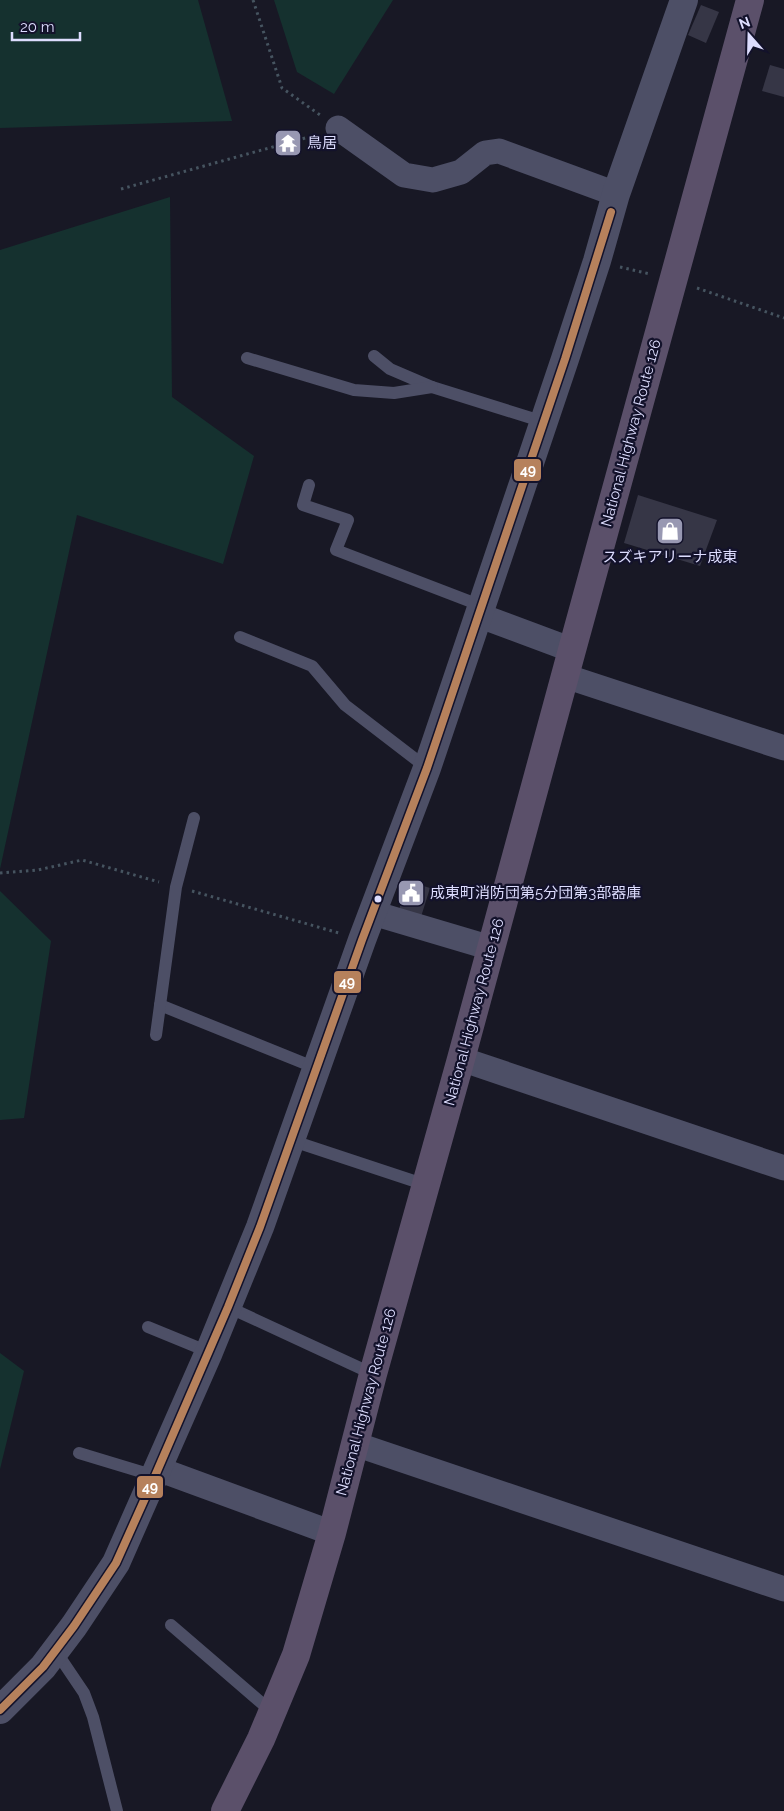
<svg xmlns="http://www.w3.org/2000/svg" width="784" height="1811" viewBox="0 0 784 1811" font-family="Raleway,'Noto Sans JP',sans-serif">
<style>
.green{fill:#15312f}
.building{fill:#363646}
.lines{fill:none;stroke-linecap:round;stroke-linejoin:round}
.path{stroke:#465460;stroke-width:3;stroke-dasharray:2.5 4;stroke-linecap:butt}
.service{stroke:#4d4f66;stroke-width:12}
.minor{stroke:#4d4f66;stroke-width:25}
.tertiary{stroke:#4d4f66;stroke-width:28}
.trunk{stroke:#5b506a;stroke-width:28}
.bus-1-casing{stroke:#13122b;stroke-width:11}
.bus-1{stroke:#b6815c;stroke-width:8}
.bus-dot{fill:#ddddfe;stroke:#13122b;stroke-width:2}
.labels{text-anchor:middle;stroke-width:4.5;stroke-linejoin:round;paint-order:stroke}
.poi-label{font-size:15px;fill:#ddddfe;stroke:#13122b;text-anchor:start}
.street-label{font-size:15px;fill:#ddddfe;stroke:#13122b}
.line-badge{stroke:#13122b;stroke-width:2}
.badge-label{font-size:14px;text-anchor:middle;font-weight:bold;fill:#fff}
</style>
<rect width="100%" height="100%" fill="#181825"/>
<g class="green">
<path d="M0 0H198L232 121 0 128Z"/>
<path d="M274 0H393L334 94 297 72Z"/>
<path d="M170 197 172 397 254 456 223 564 77 515 0 869V250Z"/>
<path d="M0 891 51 941 24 1118 0 1120Z"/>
<path d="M0 1353 24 1371 0 1469Z"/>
</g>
<g class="building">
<path d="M701 5 719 12 706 43 688 35Z"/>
<path d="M770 65 784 69V97L762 91Z"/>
<path d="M638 495 717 520 700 566 624 543Z"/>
<path d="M408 881 430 888 420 920 398 913Z"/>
</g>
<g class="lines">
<g class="path">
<path d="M253 0 282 88 320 115"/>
<path d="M121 189 316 135"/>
<path d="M620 267 650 274"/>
<path d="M697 288 784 318"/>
<path d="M0 873 38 870 82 860 159 882"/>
<path d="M192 891 339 933"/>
</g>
<g class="service">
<path d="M374 356 390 369 432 387 544 422"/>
<path d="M247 358 354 390 394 393 432 387"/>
<path d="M309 485 303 505 348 520 336 550 482 606"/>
<path d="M240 637 312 666 345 705 427 768"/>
<path d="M160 1005 316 1068"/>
<path d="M156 1035 176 887 194 818"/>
<path d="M290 1140 426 1185"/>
<path d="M228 1307 373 1374"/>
<path d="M148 1327 209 1352"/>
<path d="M79 1453 155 1476"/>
<path d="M171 1625 272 1712"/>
<path d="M55 1650 84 1693 93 1717 117 1811"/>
</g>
<g class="minor">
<path d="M338 128 404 175 433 180 461 172 485 153 499 151 616 194"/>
<path d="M478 615 572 650"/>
<path d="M565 676 784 748"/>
<path d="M373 913 491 948"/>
<path d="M461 1059 784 1168"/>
<path d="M355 1444 784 1589"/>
<path d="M158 1469 332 1533"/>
</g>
<path class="tertiary" d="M0 1710 43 1667 74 1626 116 1563 209 1352 260 1227 362 940 427 768 565 359 597 261 616 194 684 0"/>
<path class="trunk" d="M225 1811 261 1739 296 1655 332 1533 373 1374 461 1059 572 650 750 0"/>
<g class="bus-1-casing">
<path id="bus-1" d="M0 1710 43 1667 74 1626 116 1563 155 1476 228 1307 260 1227 362 940 427 768 565 359 611 212"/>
</g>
<use href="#bus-1" class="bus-1"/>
</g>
<defs>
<g id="temple-square" transform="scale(1.4375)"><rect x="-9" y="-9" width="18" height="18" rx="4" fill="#9898b2" stroke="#13122b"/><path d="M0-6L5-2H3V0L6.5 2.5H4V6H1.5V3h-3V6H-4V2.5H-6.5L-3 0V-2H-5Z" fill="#fff"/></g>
<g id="shop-square" transform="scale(1.4375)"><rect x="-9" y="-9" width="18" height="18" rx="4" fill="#9898b2" stroke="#13122b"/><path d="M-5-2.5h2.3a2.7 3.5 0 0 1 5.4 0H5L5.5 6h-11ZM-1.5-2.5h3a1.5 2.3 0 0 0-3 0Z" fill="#fff"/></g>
<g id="civic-square" transform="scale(1.4375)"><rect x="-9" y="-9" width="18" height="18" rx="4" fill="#9898b2" stroke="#13122b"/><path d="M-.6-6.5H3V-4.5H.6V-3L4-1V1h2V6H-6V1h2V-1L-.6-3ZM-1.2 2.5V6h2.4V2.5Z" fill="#fff"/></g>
</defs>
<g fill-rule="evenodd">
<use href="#temple-square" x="288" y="143"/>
<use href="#shop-square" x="670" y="531"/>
<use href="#civic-square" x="411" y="893"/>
</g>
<circle class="bus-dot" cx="378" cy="899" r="4.5"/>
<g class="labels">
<g class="poi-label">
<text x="307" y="148">鳥居</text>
<text x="670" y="562" text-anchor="middle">スズキアリーナ成東</text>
<text x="430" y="898">成東町消防団第5分団第3部器庫</text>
</g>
<g class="street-label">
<text transform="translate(631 433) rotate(-75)" y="5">National Highway Route 126</text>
<text transform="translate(474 1012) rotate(-75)" y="5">National Highway Route 126</text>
<text transform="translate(366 1402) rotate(-75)" y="5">National Highway Route 126</text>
</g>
</g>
<g class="line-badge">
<rect x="513" y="458" width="29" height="24" rx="5" fill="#b6815c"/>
<rect x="333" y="970" width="29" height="24" rx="5" fill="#b6815c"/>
<rect x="136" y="1475" width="28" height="24" rx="5" fill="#b6815c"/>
</g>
<g class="badge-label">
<text x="528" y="475">49</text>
<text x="347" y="987">49</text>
<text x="150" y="1492">49</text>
</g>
<g transform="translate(749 35) rotate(340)" stroke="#13122b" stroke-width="4" paint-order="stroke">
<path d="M0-4L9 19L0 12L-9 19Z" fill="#ddddfe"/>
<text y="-8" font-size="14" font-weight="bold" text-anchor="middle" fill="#ddddfe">N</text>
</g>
<path d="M12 32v8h68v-8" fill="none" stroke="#ddddfe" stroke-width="2.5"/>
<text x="20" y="32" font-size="15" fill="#ddddfe" stroke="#13122b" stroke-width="4" paint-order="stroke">20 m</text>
</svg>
